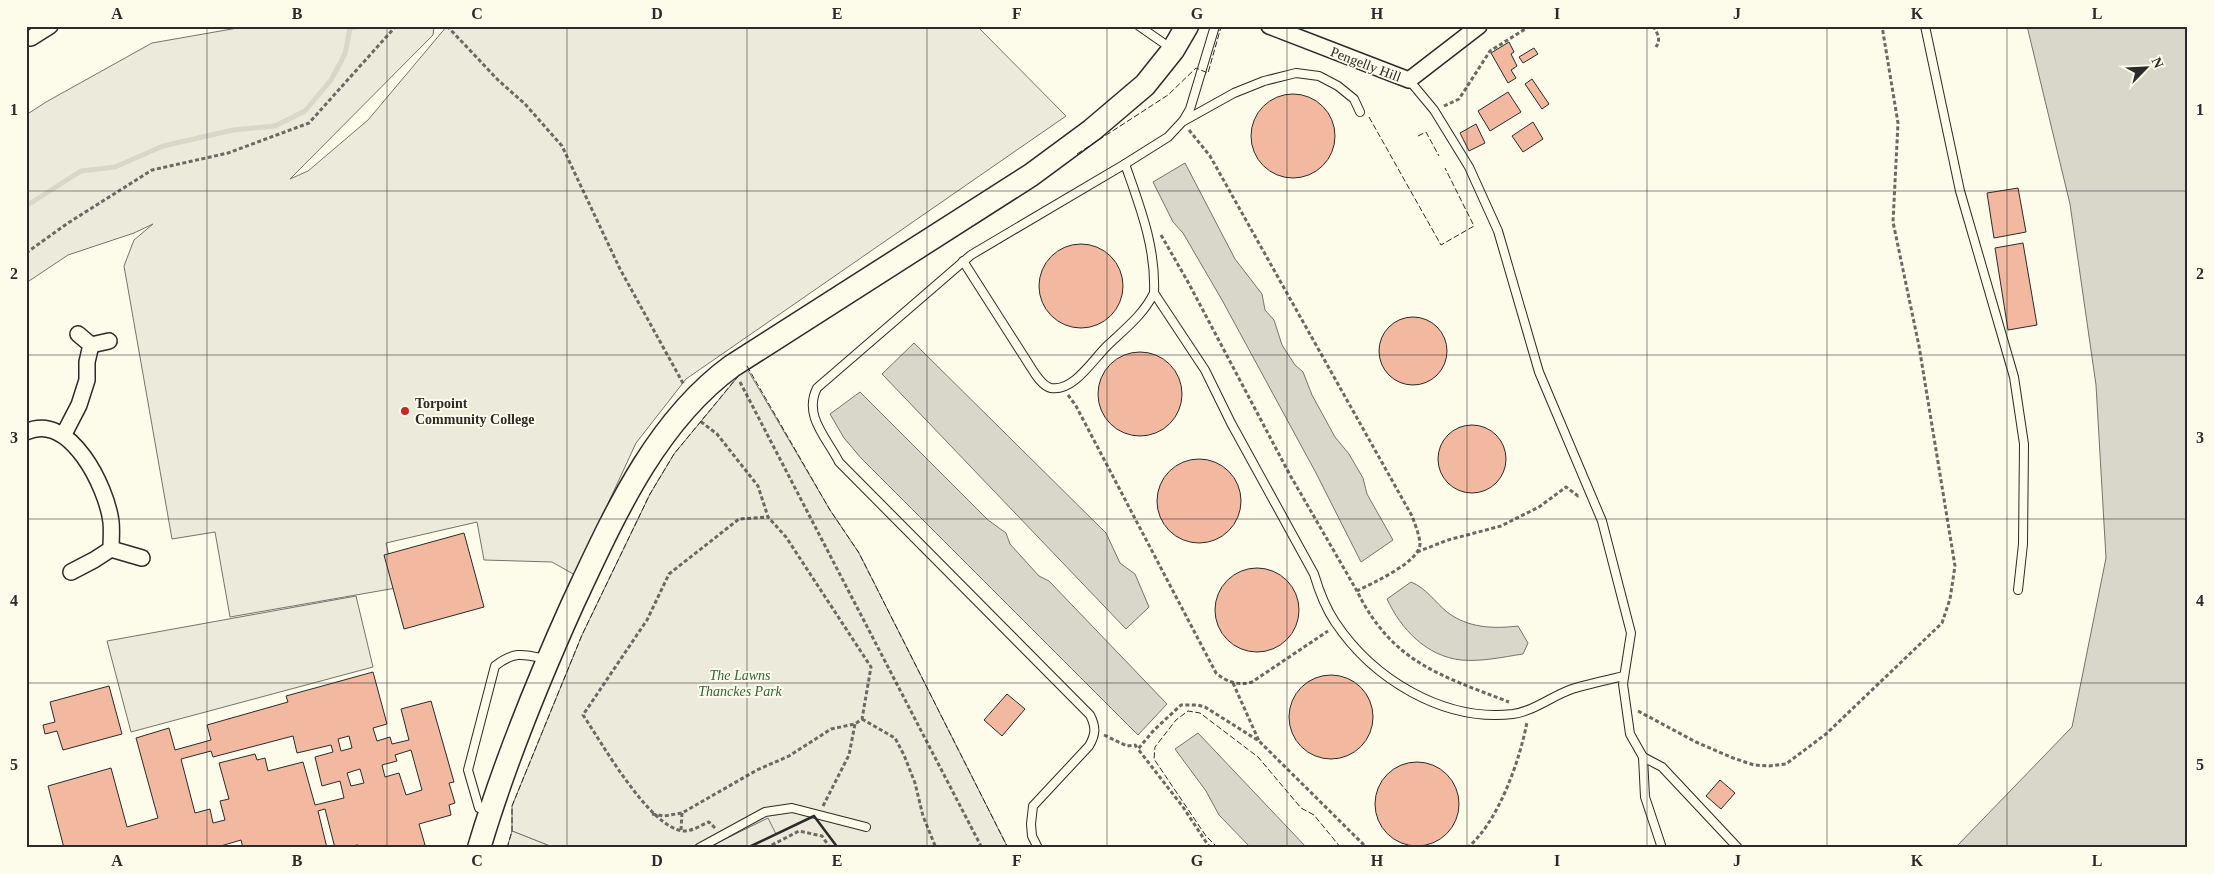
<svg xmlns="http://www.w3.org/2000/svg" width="2214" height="874" viewBox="0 0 2214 874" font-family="Georgia,serif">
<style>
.green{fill:#ecebdb;stroke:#74746e}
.parking{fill:#eceadb;stroke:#74746e}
.water{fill:#d8d7c9;stroke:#74746e}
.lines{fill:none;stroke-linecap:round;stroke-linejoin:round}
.stream{stroke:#d8d7c9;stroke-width:5}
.building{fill:#f2b8a0;stroke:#2b2b2b;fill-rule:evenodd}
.service-casing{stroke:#2b2b2b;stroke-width:10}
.minor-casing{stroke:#2b2b2b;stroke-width:18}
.primary-casing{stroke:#2b2b2b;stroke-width:25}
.path{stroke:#6a6964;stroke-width:3;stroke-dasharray:4 2.5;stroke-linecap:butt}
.service{stroke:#fdfbea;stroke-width:8}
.minor{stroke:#fdfbea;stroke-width:15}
.primary{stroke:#fdfbea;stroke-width:22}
.fence{stroke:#2b2b2b;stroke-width:1;stroke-dasharray:6 2.5;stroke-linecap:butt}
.wall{stroke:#2b2b2b;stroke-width:2.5}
.grid{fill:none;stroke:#2b2b2b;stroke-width:1;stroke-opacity:0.55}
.poi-dot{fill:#c62828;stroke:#fdfbea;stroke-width:2}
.labels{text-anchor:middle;stroke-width:4;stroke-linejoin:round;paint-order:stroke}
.street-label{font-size:14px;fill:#2b2b2b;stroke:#fdfbea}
.poi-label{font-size:14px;font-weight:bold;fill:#2b2b2b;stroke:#fdfbea;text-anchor:start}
.park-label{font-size:14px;font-style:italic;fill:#34623c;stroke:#fdfbea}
.neatline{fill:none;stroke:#2b2b2b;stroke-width:2}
.grid-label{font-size:16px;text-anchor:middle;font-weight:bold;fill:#2b2b2b}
</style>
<rect width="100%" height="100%" fill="#fdfbea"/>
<g class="green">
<path d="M249 26H434L433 35 290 179 308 171 368 120 447 26H977L1066 116 686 379 636 443 575 575 552 562 484 560 477 522 386 543 396 588 230 617 215 532 172 539 124 266 134 240 153 224 134 233 68 255 26 283V115L46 102 152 43Z"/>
<path d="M746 367 830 510 859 553 1008 848H555L512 831V806L582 635 650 494 674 454Z"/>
<path d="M356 596 373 667 131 732 107 641Z"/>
</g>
<g class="parking">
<path d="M768 818 776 834 747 848H716L715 844Z"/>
<path d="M512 831 555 848H507Z"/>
</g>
<g class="water">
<path d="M2027 26H2188V848H1955L2072 727 2106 558 2096 385 2070 204Z"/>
<path d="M1185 163 1235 259 1262 294 1265 310 1274 320 1282 345 1295 365 1303 372 1312 395 1335 437 1349 454 1363 478 1367 494 1393 540 1361 562 1316 473 1222 300 1183 233 1173 222 1153 182Z"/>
<path d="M914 343 1106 533 1120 563 1135 574 1149 607 1126 629 882 374Z"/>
<path d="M860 392 988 520 1006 533 1010 544 1039 576 1049 581 1167 704 1138 735 861 458 844 438 830 414Z"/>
<path d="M1411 582C1426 588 1435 602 1447 612 1468 628 1493 629 1518 626L1528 643 1523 654C1503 657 1481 662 1461 660 1426 656 1401 629 1387 599Z"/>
<path d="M1198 733 1307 848H1251L1219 815 1206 791 1175 749Z"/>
</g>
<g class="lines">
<path class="stream" d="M26 206 81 171 115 167 163 146 233 130 275 126 305 111 331 80 345 54 350 28 362 26"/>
</g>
<g class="building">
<path d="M1509 42 1514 52 1511 54 1517 66 1511 70 1516 78 1508 83 1491 53Z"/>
<path d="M1534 48 1538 54 1523 63 1519 57Z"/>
<path d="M1532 79 1549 104 1542 109 1525 84Z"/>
<path d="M1508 92 1521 112 1490 131 1478 111Z"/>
<circle cx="1293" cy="136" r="42"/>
<path d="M1533 122 1543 139 1523 152 1512 136Z"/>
<path d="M1476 124 1485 143 1469 151 1460 133Z"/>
<path d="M2018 188 2026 232 1994 238 1987 193Z"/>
<path d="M2023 243 2037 325 2008 330 1995 248Z"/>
<circle cx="1081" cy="286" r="42"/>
<circle cx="1413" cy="351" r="34"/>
<circle cx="1140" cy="394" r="42"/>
<circle cx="1472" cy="459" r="34"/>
<circle cx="1199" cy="501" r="42"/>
<path d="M464 533 484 607 404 629 384 555Z"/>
<circle cx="1257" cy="610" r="42"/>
<path d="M373 672 387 724 373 728 377 741 390 737 392 744 409 740 401 709 431 701 454 782 449 783 455 803 449 805 451 815 419 824 425 845 413 848H358V845L335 848 325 809 318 811 327 848H243L241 840 214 848H64L48 786 111 768 127 827 158 818 136 738 169 728 175 750 211 740 207 725 288 702 286 696ZM293 736 297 753 331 745 333 752 315 757 322 786 340 781 344 798 315 805 303 762 268 771 265 758 257 760 255 754 219 763 229 799 220 801 225 820 213 823 210 809 195 813 181 759 211 751 213 757ZM349 736 352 748 341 751 338 739ZM411 750 422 790 406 795 399 773 385 777 382 765 397 761 395 755ZM360 769 364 783 351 786 347 773Z"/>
<circle cx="1331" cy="717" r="42"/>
<path d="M109 686 122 734 63 750 57 731 45 734 43 725 55 722 50 702Z"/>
<path d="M1007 694 1025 709 1002 736 984 720Z"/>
<circle cx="1417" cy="804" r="42"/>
<path d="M1720 780 1735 793 1721 809 1706 796Z"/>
</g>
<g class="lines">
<g class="service-casing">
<g id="service">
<path d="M1139 26 1172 49"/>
<path d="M1925 26 1960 191 2014 377 2024 444 2023 544 2018 590"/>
<path d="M1409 80 1434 110 1469 167 1498 231 1539 372 1602 521 1631 633 1623 684 1630 734 1643 757 1645 797 1662 848"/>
<path d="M1183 121 1190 109 1215 26"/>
<path d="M1125 164C1140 207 1156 247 1154 293"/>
<path d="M963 261 1030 366C1035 374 1042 386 1051 388 1074 392 1094 358 1108 345 1126 328 1143 315 1154 293L1205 370 1231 423 1314 574C1319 591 1325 607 1335 622 1373 679 1443 722 1513 714 1534 711 1552 696 1572 689 1589 684 1607 680 1624 676"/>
<path d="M1643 757 1662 767 1738 848"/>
<path d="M488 811 479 808 468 770 495 666C514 651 523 654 546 659"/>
<path d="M699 848 765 812 792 808 866 827"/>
<path d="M1038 848 1032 836 1031 824 1033 806 1089 746C1096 734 1096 727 1090 715L839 462C827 438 803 416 817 388L971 255 1125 164 1168 137 1182 122 1234 93 1264 81 1296 73 1319 76 1338 86 1354 99 1360 112"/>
</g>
</g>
<g class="minor-casing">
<g id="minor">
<path d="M1269 26 1409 80 1479 26"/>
<path d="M26 38H31L50 26"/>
<path d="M91 345 109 341"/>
<path d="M26 432C70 411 107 488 111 522 112 530 111 540 111 549"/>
<path d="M64 434 79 405 87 380V362L91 345 78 334"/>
<path d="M71 572 94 560 111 549 142 558"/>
</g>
</g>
<g class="primary-casing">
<path id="primary" d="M479 848C504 764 537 683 573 603 613 518 654 423 732 366L1031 175 1092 130 1145 85 1173 50 1187 26"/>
</g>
<g class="path">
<path d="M447 26 498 80 525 104 562 146 620 269 684 385"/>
<path d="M1653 26C1658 34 1661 39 1656 47"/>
<path d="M1444 106 1459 99 1490 51 1530 26"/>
<path d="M1189 130 1210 156 1412 516C1415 524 1419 534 1420 543 1421 562 1372 583 1357 591 1392 662 1439 675 1509 702"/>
<path d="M1161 235 1188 282 1290 475 1357 591"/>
<path d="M26 253 68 223 152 170 228 153 309 123 396 26"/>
<path d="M740 382 982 848"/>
<path d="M1068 395 1076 406 1216 673C1227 682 1238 686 1252 682L1328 631"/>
<path d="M1417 552 1448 540 1501 526 1539 507 1566 487 1578 496 1580 495"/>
<path d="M1233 683 1259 741"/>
<path d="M1638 711 1696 742 1733 758 1754 765 1769 766 1786 764 1826 734 1942 623 1950 599 1955 566 1919 346 1893 222 1898 123 1882 26"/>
<path d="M862 719 895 738 904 755 915 783 923 816 936 848"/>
<path d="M1104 735 1127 746 1135 745 1138 749"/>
<path d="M823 806 849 755 855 724"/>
<path d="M652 814 664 816 682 813 757 770 789 756 831 729 855 724 862 719 871 667 786 537 768 517 758 486 717 434 700 421"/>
<path d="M715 828 709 822C701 825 693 831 684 831 650 829 602 743 583 715L647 620 669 574 739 519 768 517"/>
<path d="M681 830 682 813"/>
<path d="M766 848 799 831 822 836 830 848"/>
<path d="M1210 848 1183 807 1138 749 1154 730 1181 705H1198L1205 707 1259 741 1367 848"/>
<path d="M1467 848C1498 823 1520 760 1527 722"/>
</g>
<use href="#service" class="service"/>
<use href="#minor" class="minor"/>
<use href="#primary" class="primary"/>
<g class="fence">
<path d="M1369 117 1441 245 1474 226 1445 168"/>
<path d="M1418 136 1426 132 1439 156"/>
<path d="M1077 154 1168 95 1196 68 1208 73 1221 27"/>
<path d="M747 366 830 510 859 553 1008 848"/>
<path d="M507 848 512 831V806L582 635 650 494 674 454 739 375"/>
<path d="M1218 848 1206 836 1154 759 1155 747 1176 720 1188 711 1200 713 1258 757 1301 808 1314 815 1341 848"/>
</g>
<path class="wall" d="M747 848 814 816 838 848"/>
</g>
<path class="grid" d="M207 26V848M387 26V848M567 26V848M747 26V848M927 26V848M1107 26V848M1287 26V848M1467 26V848M1647 26V848M1827 26V848M2007 26V848M26 191H2188M26 355H2188M26 519H2188M26 683H2188"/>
<circle class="poi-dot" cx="405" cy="411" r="5"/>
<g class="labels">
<g class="street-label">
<text transform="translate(1366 64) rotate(21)" y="5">Pengelly Hill</text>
</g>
<g class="poi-label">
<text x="415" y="408">Torpoint<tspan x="415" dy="16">Community College</tspan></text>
</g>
<g class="park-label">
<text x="740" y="680">The Lawns<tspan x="740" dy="16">Thanckes Park</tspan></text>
</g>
</g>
<rect width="2214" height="874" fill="none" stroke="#fdfbea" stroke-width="55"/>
<g transform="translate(2146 68) rotate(66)" stroke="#fdfbea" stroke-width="4" paint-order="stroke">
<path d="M0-4L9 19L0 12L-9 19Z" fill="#2b2b2b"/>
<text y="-8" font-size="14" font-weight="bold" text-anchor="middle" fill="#2b2b2b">N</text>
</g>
<rect x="28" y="28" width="2158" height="818" class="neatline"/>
<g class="grid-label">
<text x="117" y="19">A</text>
<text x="297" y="19">B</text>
<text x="477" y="19">C</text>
<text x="657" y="19">D</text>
<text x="837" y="19">E</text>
<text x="1017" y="19">F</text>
<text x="1197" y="19">G</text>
<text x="1377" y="19">H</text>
<text x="1557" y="19">I</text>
<text x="1737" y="19">J</text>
<text x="1917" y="19">K</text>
<text x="2097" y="19">L</text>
<text x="14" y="115">1</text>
<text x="2200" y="115">1</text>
<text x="14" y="279">2</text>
<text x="2200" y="279">2</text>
<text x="14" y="443">3</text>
<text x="2200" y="443">3</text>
<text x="14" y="606">4</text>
<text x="2200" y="606">4</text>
<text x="14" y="770">5</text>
<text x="2200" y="770">5</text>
<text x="117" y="866">A</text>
<text x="297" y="866">B</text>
<text x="477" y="866">C</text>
<text x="657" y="866">D</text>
<text x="837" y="866">E</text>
<text x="1017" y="866">F</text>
<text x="1197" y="866">G</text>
<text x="1377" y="866">H</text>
<text x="1557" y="866">I</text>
<text x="1737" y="866">J</text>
<text x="1917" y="866">K</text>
<text x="2097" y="866">L</text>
</g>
</svg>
